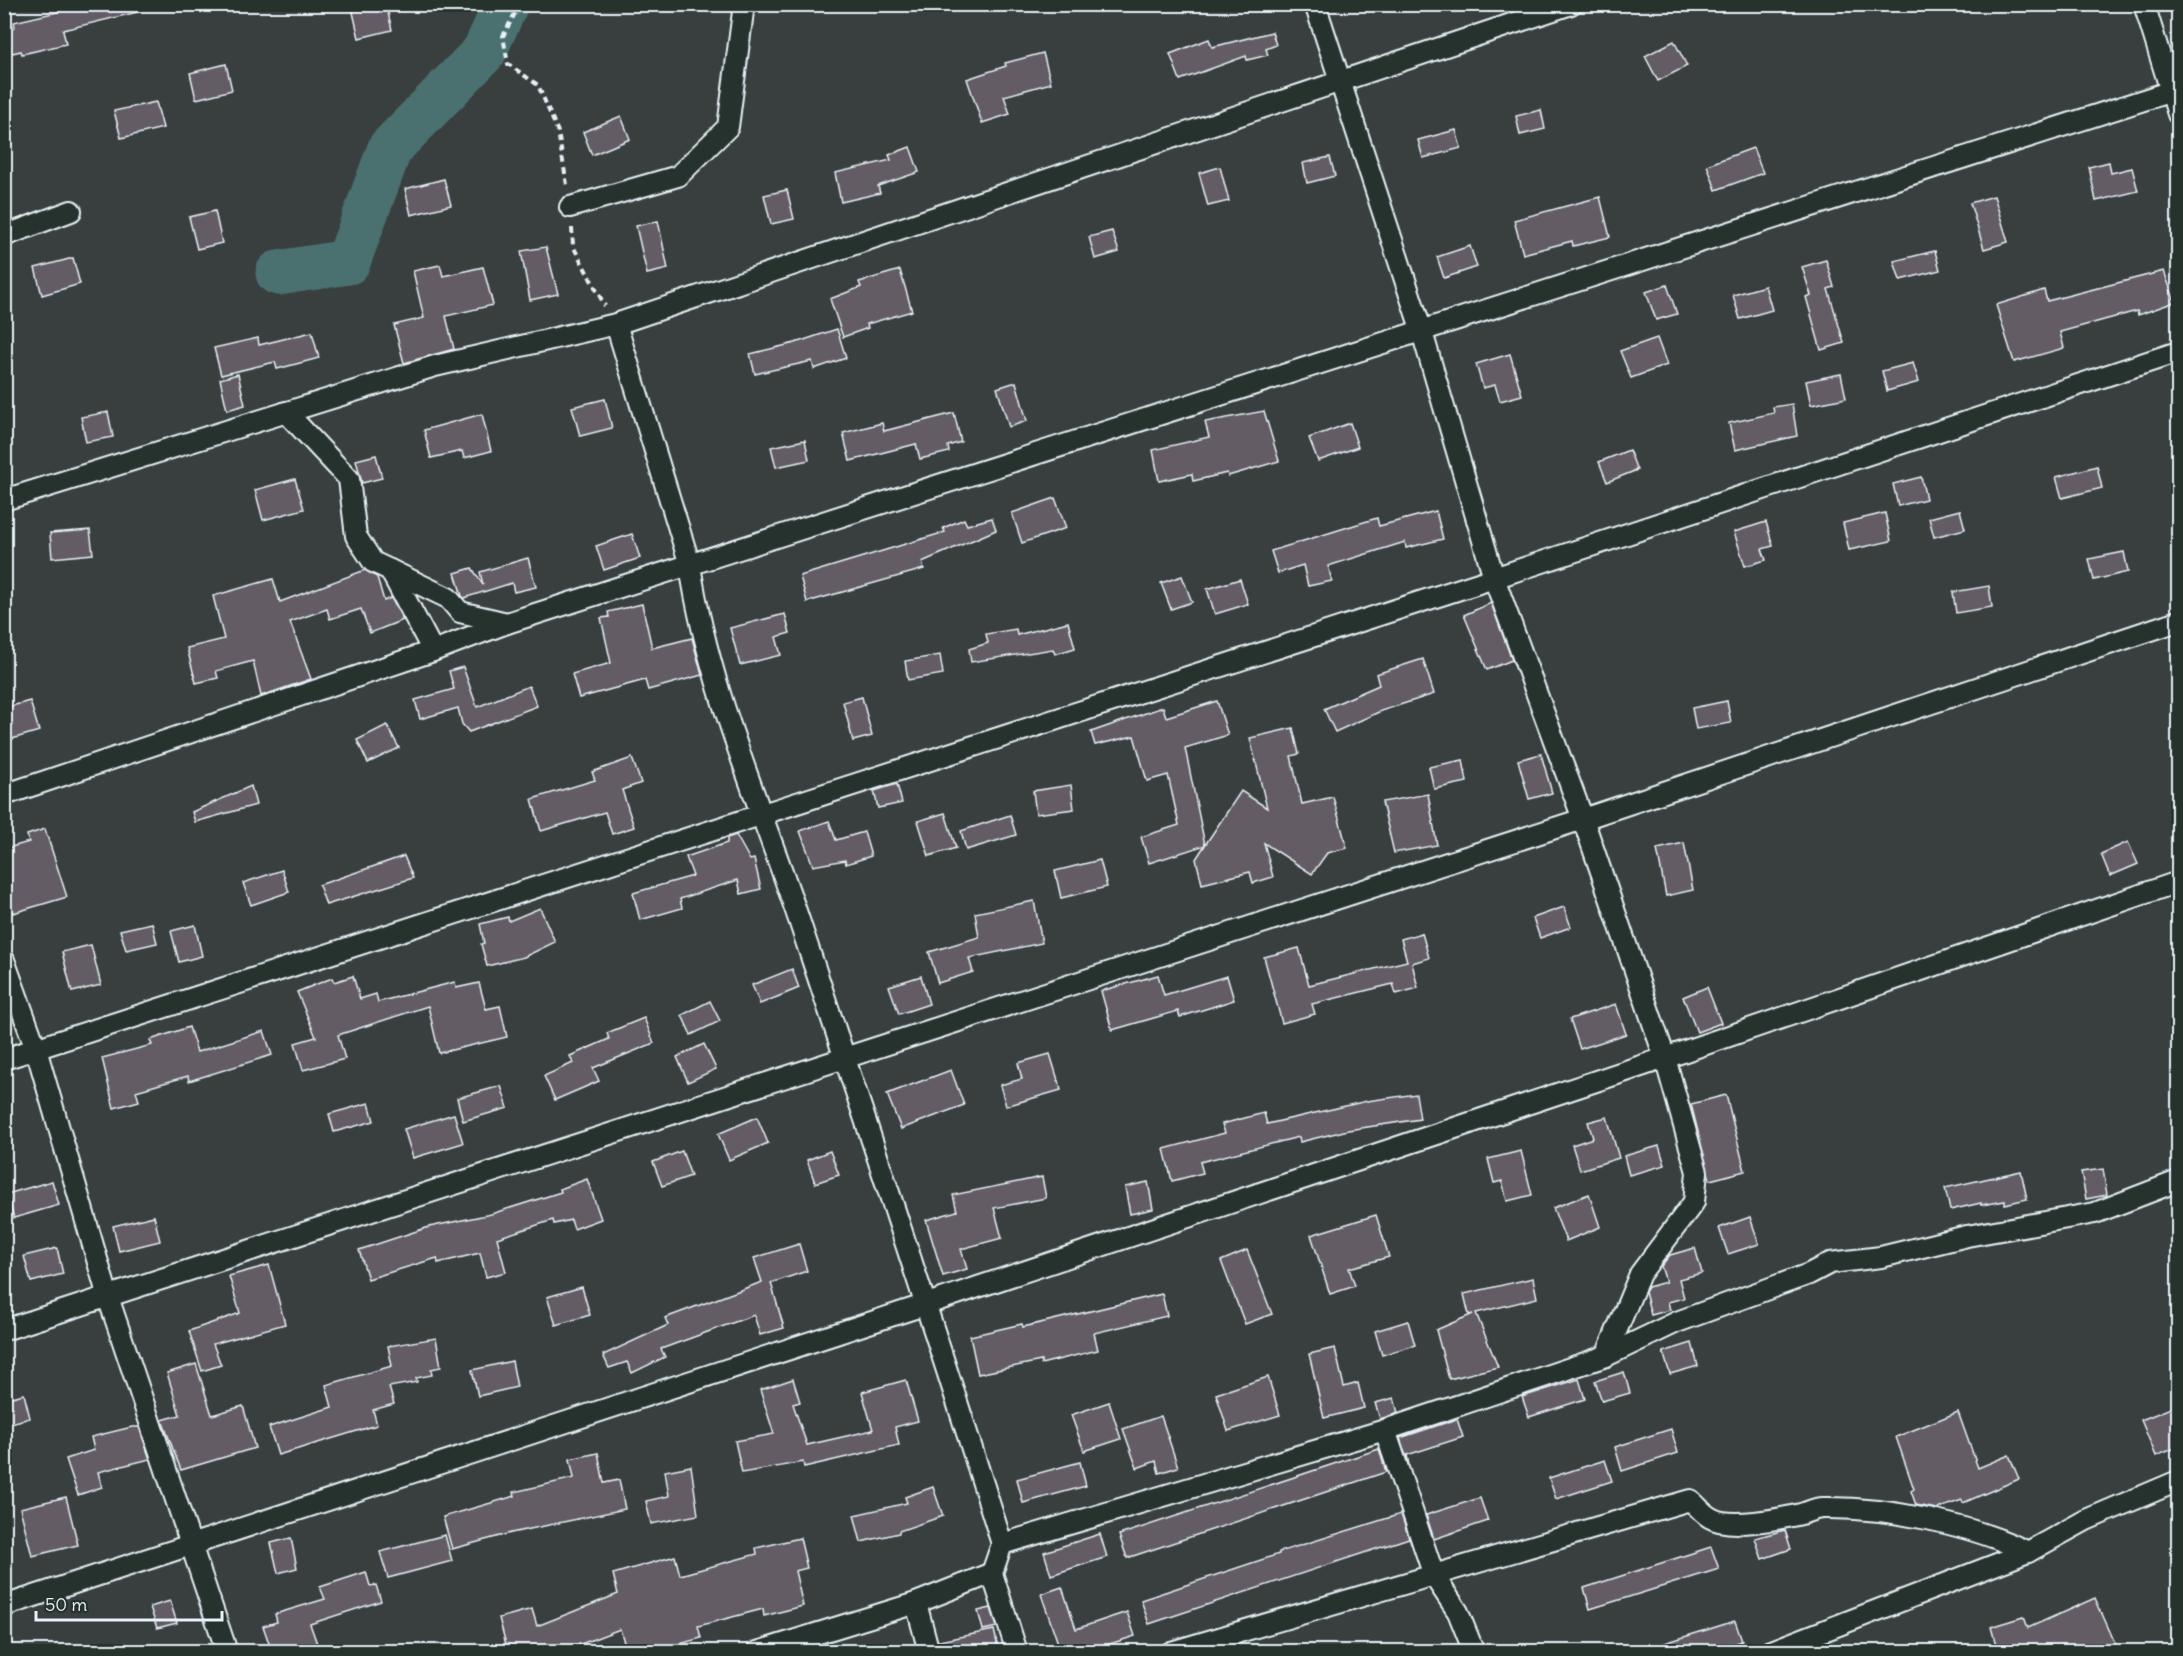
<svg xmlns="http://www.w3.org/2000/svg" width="2183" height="1656" viewBox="0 0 2183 1656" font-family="Delius,sans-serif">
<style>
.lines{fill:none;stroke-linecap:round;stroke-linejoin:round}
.river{stroke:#4b7070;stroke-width:45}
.building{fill:#635c65;stroke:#e8f1f8;stroke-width:1.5}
.street-casing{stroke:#e8f1f8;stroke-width:24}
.path{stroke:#e8f1f8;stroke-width:4;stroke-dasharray:6 4.5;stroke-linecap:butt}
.street{stroke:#26332d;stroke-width:20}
</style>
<rect width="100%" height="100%" fill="#383f3e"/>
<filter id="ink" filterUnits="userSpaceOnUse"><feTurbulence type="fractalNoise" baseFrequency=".0167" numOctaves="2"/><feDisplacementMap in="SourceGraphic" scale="12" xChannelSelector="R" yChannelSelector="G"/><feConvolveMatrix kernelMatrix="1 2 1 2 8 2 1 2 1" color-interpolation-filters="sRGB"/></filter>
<g filter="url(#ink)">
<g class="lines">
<path class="river" d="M278 273 348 262 390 148 484 52 506 4"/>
</g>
<g class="building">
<path d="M65 4H137L138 12 63 30 66 44 22 54 21 51 4 55V30L15 27 14 22 66 10Z"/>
<path d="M368 4H386L392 30 359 38 352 8Z"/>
<path d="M1272 32 1276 45 1266 49 1268 55 1247 60 1246 56 1180 80 1170 54 1209 39 1212 47Z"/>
<path d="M1674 41 1687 66 1658 81 1645 56Z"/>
<path d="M1043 53 1051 83 1004 96 1010 114 982 123 967 79 1006 66 1005 63Z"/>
<path d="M226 64 232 90 196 99 190 73Z"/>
<path d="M156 102 163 128 121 138 114 111Z"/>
<path d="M1541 110 1545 129 1520 135 1516 116Z"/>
<path d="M621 116 630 139 592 155 583 132Z"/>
<path d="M1456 130 1461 148 1423 158 1418 140Z"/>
<path d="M910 147 919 172 878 186 880 193 841 202 835 173 891 160 889 155Z"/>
<path d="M1753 148 1763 173 1716 190 1707 165Z"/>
<path d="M1330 157 1335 176 1307 183 1303 163Z"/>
<path d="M2109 162 2111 173 2132 168 2138 191 2096 201 2089 167Z"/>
<path d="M1220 167 1229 201 1208 206 1199 173Z"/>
<path d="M444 179 451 205 411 215 405 189Z"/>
<path d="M787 190 794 219 771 224 764 195Z"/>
<path d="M1994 196 2008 242 1984 249 1970 203Z"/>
<path d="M1600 197 1610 237 1573 246 1572 241 1523 254 1514 220Z"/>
<path d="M215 211 222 243 197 249 189 217Z"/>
<path d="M658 221 668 269 647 274 636 226Z"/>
<path d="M1112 231 1119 252 1095 259 1089 237Z"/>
<path d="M1470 246 1477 267 1444 278 1437 257Z"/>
<path d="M546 247 558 294 530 300 521 251Z"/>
<path d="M1935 251 1940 270 1900 280 1894 261Z"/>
<path d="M73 258 80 284 42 295 35 268Z"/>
<path d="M1826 260 1834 287 1828 289 1844 343 1821 350 1806 297 1811 295 1802 267Z"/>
<path d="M440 265 443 276 483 267 493 305 446 316 454 349 404 363 394 325 424 318 413 271Z"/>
<path d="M900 270 912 311 867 324 868 328 843 337 830 299 861 287 859 282Z"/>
<path d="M2164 271 2175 302 2138 315 2137 311 2060 332 2064 348 2014 362 1996 305 2044 290 2047 301Z"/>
<path d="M1667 285 1677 314 1656 320 1646 292Z"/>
<path d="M1765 286 1772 310 1740 319 1733 295Z"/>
<path d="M837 329 846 358 814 369 812 361 755 374 750 354 795 343Z"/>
<path d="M312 332 319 358 277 369 275 362 221 375 214 348 258 338 259 345Z"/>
<path d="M1657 338 1667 365 1631 378 1620 351Z"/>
<path d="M1510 354 1522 395 1500 401 1495 385 1483 388 1476 364Z"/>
<path d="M1913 363 1919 382 1887 391 1882 371Z"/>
<path d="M238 374 245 405 227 410 220 379Z"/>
<path d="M1841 374 1846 398 1811 405 1806 381Z"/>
<path d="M1016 382 1027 421 1009 427 997 388Z"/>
<path d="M605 399 612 428 580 436 572 407Z"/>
<path d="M1792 404 1797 436 1735 450 1729 423 1774 413 1773 407Z"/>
<path d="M1264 411 1279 461 1228 476 1227 473 1193 481 1192 474 1159 481 1153 450 1209 437 1205 422Z"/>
<path d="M108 412 113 437 86 442 81 417Z"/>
<path d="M954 413 961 442 948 446 949 452 920 459 916 444 850 461 843 433 882 423 884 431Z"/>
<path d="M482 414 491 451 464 458 462 451 431 458 424 430Z"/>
<path d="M1350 423 1358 447 1318 461 1309 438Z"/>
<path d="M805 440 809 460 776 467 771 447Z"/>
<path d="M1629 450 1637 470 1607 482 1599 462Z"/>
<path d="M376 455 382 478 362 483 356 460Z"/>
<path d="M2097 466 2102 488 2062 498 2056 477Z"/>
<path d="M1921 477 1926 499 1898 506 1893 484Z"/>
<path d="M295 479 304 509 263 520 255 490Z"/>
<path d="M1055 498 1066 528 1022 543 1012 513Z"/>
<path d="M1960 510 1965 529 1934 537 1929 518Z"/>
<path d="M1436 511 1443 539 1406 548 1405 542 1328 566 1332 581 1308 586 1303 565 1278 573 1271 551 1377 518 1379 526Z"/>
<path d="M1885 513 1891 541 1849 550 1843 523Z"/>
<path d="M992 518 996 530 922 562 924 569 807 602 800 576 945 532 943 528 964 519 967 525Z"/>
<path d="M1766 522 1773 546 1762 549 1766 560 1745 566 1734 532Z"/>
<path d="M90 530 93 554 52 558 50 533Z"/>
<path d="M632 534 640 558 604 570 596 546Z"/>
<path d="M2124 552 2128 572 2094 580 2089 559Z"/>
<path d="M528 558 536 587 514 592 512 583 464 598 462 596 455 573 472 568 483 585 480 572Z"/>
<path d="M365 570 377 577 384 601 391 598 403 620 370 633 361 609 330 619 327 609 290 622 311 679 261 696 253 661 216 671 218 678 196 683 187 648 224 639 213 596 273 579 280 602Z"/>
<path d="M1182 576 1192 602 1171 609 1161 583Z"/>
<path d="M1240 579 1248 604 1215 614 1207 589Z"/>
<path d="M1989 586 1992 607 1956 613 1953 592Z"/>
<path d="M1491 603 1512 660 1487 670 1464 615Z"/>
<path d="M642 604 652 648 692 638 702 675 648 690 645 680 579 698 572 674 611 663 601 618 609 617 608 612Z"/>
<path d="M785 614 790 633 776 637 781 655 740 665 730 628Z"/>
<path d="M1068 622 1075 648 1055 654 1053 649 971 662 969 649 988 643 986 634 1016 629 1017 635Z"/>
<path d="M940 655 943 674 908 680 905 661Z"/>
<path d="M1423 659 1434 694 1381 711 1335 732 1324 709 1379 685 1376 674Z"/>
<path d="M463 667 477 707 529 686 537 706 469 732 462 724 458 708 420 719 415 700 454 689 449 671Z"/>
<path d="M862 697 872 736 853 741 843 702Z"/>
<path d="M30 701 39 731 12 739 4 708Z"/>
<path d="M1217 701 1228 735 1185 748 1205 845 1241 791 1267 808 1250 738 1293 728 1299 754 1291 756 1302 804 1333 797 1347 848 1327 853 1312 874 1264 843 1273 877 1253 883 1250 872 1202 884 1196 859 1205 845 1149 863 1141 837 1179 825 1168 775 1147 781 1134 736 1095 745 1091 732 1163 707 1166 717Z"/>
<path d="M1727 701 1731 723 1696 729 1692 708Z"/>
<path d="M387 725 399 748 368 763 357 740Z"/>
<path d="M1541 754 1552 793 1529 799 1518 760Z"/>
<path d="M632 758 641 783 622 790 634 827 612 834 605 812 541 831 532 799 595 780 592 772Z"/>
<path d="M1463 760 1467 782 1434 789 1429 767Z"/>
<path d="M897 784 902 803 878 808 874 791Z"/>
<path d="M1071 785 1074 809 1036 814 1033 791Z"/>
<path d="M251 786 256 805 195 822 192 812Z"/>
<path d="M1428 794 1437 845 1394 853 1382 802Z"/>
<path d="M945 813 956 848 929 856 918 821Z"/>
<path d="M1010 815 1016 835 966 850 961 831Z"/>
<path d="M829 821 836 840 864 832 871 856 846 864 845 860 813 866 800 831Z"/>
<path d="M45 829 67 897 13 913 8 899 4 900V849L29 842 27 835Z"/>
<path d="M736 835 750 860 754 859 761 889 741 894 738 880 680 899 682 908 640 920 633 893 693 876 686 857 727 843V838Z"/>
<path d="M2128 842 2138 864 2110 876 2101 854Z"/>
<path d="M1684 843 1693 890 1666 896 1657 849Z"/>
<path d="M404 856 413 878 326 905 319 885Z"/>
<path d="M1100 860 1107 887 1061 898 1055 871Z"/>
<path d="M282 870 289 892 251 905 243 883Z"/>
<path d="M1034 901 1042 943 969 958 973 972 938 983 929 952 979 937 975 913Z"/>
<path d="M1564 907 1571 927 1540 938 1533 918Z"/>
<path d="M540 908 555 942 524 957 487 966 481 944 484 943 480 924 508 917 509 921Z"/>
<path d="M152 923 157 943 126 950 120 930Z"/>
<path d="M195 925 202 956 179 962 171 931Z"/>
<path d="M1422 933 1429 958 1412 963 1418 988 1396 994 1393 984 1312 1004 1315 1014 1282 1023 1264 957 1299 948 1309 985 1407 961 1401 939Z"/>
<path d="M91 945 101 985 72 992 62 952Z"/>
<path d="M792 969 799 988 760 1004 752 985Z"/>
<path d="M1158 975 1164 995 1227 976 1234 1000 1180 1017 1178 1011 1112 1030 1101 991Z"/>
<path d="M353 976 360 999 376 994 378 1002 455 982 456 988 479 983 486 1009 500 1006 507 1037 439 1053 428 1006 338 1035 345 1059 303 1070 295 1043 316 1037 297 992 332 978 334 982Z"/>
<path d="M921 976 929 1004 899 1014 889 986Z"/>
<path d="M1707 987 1721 1023 1697 1032 1683 997Z"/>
<path d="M710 1001 720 1021 691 1035 682 1015Z"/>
<path d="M1616 1004 1626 1034 1580 1049 1570 1019Z"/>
<path d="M644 1018 654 1043 593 1068 599 1081 555 1100 544 1076 573 1063 570 1056 609 1039 607 1033Z"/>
<path d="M189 1027 197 1052 264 1031 272 1055 189 1081 188 1076 136 1091 139 1101 114 1108 102 1058 152 1045 150 1040Z"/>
<path d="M704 1044 716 1069 688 1082 677 1057Z"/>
<path d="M1050 1054 1061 1090 1006 1106 1000 1085 1022 1079 1018 1063Z"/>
<path d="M951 1070 964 1105 901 1129 887 1094Z"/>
<path d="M501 1086 508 1108 463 1121 457 1098Z"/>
<path d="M1416 1094 1420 1119 1348 1130 1300 1142 1299 1137 1200 1162 1203 1173 1172 1181 1164 1149 1225 1133 1222 1124 1264 1113 1267 1124 1367 1101Z"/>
<path d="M1726 1095 1745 1171 1710 1180 1691 1104Z"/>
<path d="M369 1103 374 1121 334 1132 329 1114Z"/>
<path d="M454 1114 463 1143 413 1158 404 1129Z"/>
<path d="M757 1117 768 1143 729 1160 718 1134Z"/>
<path d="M1607 1117 1619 1158 1580 1170 1572 1145 1593 1138 1588 1122Z"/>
<path d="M1659 1146 1665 1165 1629 1175 1624 1156Z"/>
<path d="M682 1151 691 1176 662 1186 653 1162Z"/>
<path d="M830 1151 839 1175 815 1183 807 1160Z"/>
<path d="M1521 1151 1532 1195 1507 1201 1502 1181 1494 1183 1488 1159Z"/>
<path d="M2103 1169 2107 1195 2086 1199 2081 1172Z"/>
<path d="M2021 1171 2027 1199 2005 1204V1201L1981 1205V1203L1950 1210 1945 1188Z"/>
<path d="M1042 1177 1046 1198 994 1208 1002 1238 961 1249 967 1269 943 1276 926 1220 957 1211 953 1195Z"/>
<path d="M587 1179 601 1219 574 1229 571 1220 554 1224 553 1220 497 1238 506 1272 486 1277 480 1253 438 1263 437 1258 368 1279 359 1250 429 1227 491 1214 561 1192 560 1189Z"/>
<path d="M52 1181 59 1205 14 1218 7 1194Z"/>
<path d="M1148 1182 1153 1209 1130 1214 1125 1187Z"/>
<path d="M1589 1194 1600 1227 1566 1241 1553 1208Z"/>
<path d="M1376 1215 1389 1257 1349 1268 1355 1286 1330 1294 1311 1235Z"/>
<path d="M154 1216 160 1241 119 1251 113 1226Z"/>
<path d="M1750 1217 1759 1244 1728 1254 1719 1228Z"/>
<path d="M799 1244 807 1271 771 1283 784 1328 760 1335 754 1315 661 1349 665 1357 632 1373 627 1362 609 1368 603 1355 668 1325 665 1318 762 1282 754 1258Z"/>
<path d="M57 1248 63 1274 31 1282 24 1256Z"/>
<path d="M1695 1248 1702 1273 1679 1279 1684 1298 1668 1302 1670 1310 1651 1315 1645 1292 1648 1287 1666 1282 1661 1266 1670 1255Z"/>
<path d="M1247 1250 1272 1314 1245 1324 1221 1261Z"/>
<path d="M269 1265 285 1324 213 1344 221 1365 202 1371 189 1331 240 1313 229 1276Z"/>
<path d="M1533 1278 1537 1298 1476 1313 1498 1367 1449 1379 1436 1330 1473 1314 1469 1315 1464 1294Z"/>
<path d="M582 1287 590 1315 556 1325 547 1297Z"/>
<path d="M1162 1294 1167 1316 1094 1333 1098 1350 1041 1364V1361L978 1374 970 1336 1022 1324 1023 1327Z"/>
<path d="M1408 1321 1415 1345 1382 1355 1375 1331Z"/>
<path d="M436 1338 441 1367 431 1369 432 1375 416 1378 417 1382 389 1387 394 1404 373 1410 377 1425 278 1455 269 1427 332 1407 326 1385 392 1366 388 1346Z"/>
<path d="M1692 1343 1698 1366 1670 1374 1663 1352Z"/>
<path d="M1335 1348 1344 1387 1358 1383 1364 1408 1324 1418 1309 1354Z"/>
<path d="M512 1361 517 1387 478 1396 472 1370Z"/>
<path d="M196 1364 212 1415 243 1406 255 1448 181 1470 162 1420 180 1415 167 1373Z"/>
<path d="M1624 1372 1630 1393 1602 1401 1595 1381Z"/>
<path d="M1268 1377 1280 1415 1228 1431 1216 1394Z"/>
<path d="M793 1379 800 1402 793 1404 807 1445 873 1430 862 1392 906 1380 918 1421 895 1427 899 1445 804 1467 803 1462 742 1473 735 1441 774 1434 760 1390Z"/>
<path d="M1579 1379 1585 1399 1529 1417 1522 1397Z"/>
<path d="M24 1394 30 1418 4 1425V1399Z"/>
<path d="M1394 1398 1398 1413 1380 1419 1375 1403Z"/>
<path d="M1109 1402 1121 1439 1084 1451 1071 1415Z"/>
<path d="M2178 1405V1447L2156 1456 2141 1420Z"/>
<path d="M1958 1412 1978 1468 2009 1455 2019 1479 1963 1503 1962 1500 1937 1509 1916 1505 1911 1491 1914 1489 1896 1437Z"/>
<path d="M1161 1416 1178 1467 1159 1473 1156 1461 1137 1468 1123 1429Z"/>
<path d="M1457 1419 1463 1437 1407 1455 1409 1465 1400 1438Z"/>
<path d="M132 1427H139L150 1459 98 1472 102 1487 78 1495 66 1459 94 1450 91 1437Z"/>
<path d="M1671 1429 1678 1453 1622 1471 1615 1447Z"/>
<path d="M1379 1449 1386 1472 1127 1558 1119 1535Z"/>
<path d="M598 1453 604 1483 619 1480 625 1509 511 1533 452 1549 443 1517 515 1496 514 1492 574 1478 570 1459Z"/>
<path d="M1605 1460 1612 1481 1556 1499 1549 1478Z"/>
<path d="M1080 1462 1086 1486 1023 1503 1017 1479Z"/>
<path d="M691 1466 698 1515 651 1524 646 1501 669 1496 665 1471Z"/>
<path d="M933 1487 943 1516 899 1531V1533L861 1542 854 1515 907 1503 905 1497Z"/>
<path d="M66 1497 78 1545 32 1556 20 1508Z"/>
<path d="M1480 1498 1488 1521 1434 1539 1426 1515Z"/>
<path d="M1401 1514 1409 1538 1149 1624 1141 1600 1279 1554V1552Z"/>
<path d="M1785 1530 1791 1549 1762 1559 1755 1538Z"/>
<path d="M1100 1534 1107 1557 1051 1575 1044 1552Z"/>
<path d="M445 1535 452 1561 388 1578 380 1552Z"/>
<path d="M291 1538 297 1568 278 1573 271 1543Z"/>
<path d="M800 1538 807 1568 795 1571 803 1606 764 1616 763 1609 698 1626 701 1638 652 1652H627L620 1629 560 1652H508L499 1618 532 1609 537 1626 618 1594 613 1574 675 1556 680 1575 757 1554 756 1548Z"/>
<path d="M1711 1547 1719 1569 1590 1609 1584 1588Z"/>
<path d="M366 1572 370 1586 376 1585 381 1601 310 1624 320 1652H272L263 1626 277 1622 275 1614 325 1599 320 1587Z"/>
<path d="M1062 1587 1076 1629 1127 1612 1135 1636 1085 1652H1061L1041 1594Z"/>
<path d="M2095 1598 2119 1652H1998L1991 1627 2024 1617 2028 1628Z"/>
<path d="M170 1601 177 1623 157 1628 150 1607Z"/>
<path d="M991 1608 997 1627 983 1630 978 1611Z"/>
<path d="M1735 1621 1742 1641 1711 1652H1653L1652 1647Z"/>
<path d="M994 1630 999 1652H941L939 1641Z"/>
</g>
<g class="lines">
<g class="street-casing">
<g id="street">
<path d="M1315 4 1422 332 1494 578 1583 819 1665 1058 1697 1172 1694 1202 1640 1274 1606 1356"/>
<path d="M2144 4 2178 114"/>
<path d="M570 207 678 176 728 127 744 4"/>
<path d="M4 236 71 211"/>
<path d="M616 324 690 565C708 687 760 804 799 920 868 1128 937 1335 1002 1544L992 1573 1017 1652"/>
<path d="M286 412 349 479 356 536 373 562 390 570 433 651"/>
<path d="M4 500 435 366 616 324 1571 4"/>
<path d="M390 570 448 598 460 612 507 623"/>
<path d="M4 795 433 651 507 623 2178 89"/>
<path d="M4 960 36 1049 108 1297 227 1652"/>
<path d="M4 1059 1494 578 2178 352"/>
<path d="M4 1330 1583 819 2178 621"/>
<path d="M1385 1430 1434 1576 1458 1612 1474 1652"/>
<path d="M1002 1544 1385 1430 1606 1356 1677 1322 1809 1274 1830 1263 1881 1257 1967 1236 2095 1213 2178 1181"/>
<path d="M916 1603 929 1652"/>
<path d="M4 1606 927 1304 1665 1058 2178 882"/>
<path d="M757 1652 916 1603 992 1573"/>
<path d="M1171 1652 1690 1500C1697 1505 1703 1514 1711 1518 1729 1529 1780 1519 1801 1514 1808 1512 1815 1508 1823 1508 1886 1507 1971 1524 2028 1552"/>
<path d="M1769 1652 2028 1552 2086 1520 2178 1481"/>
</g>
</g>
<g class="path">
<path d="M520 4 503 36 508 64 538 85 558 132 567 185"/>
<path d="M572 228 573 246 605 306"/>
</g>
<use href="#street" class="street"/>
</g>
</g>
<rect width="2183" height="1656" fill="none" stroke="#26332d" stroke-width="24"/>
<rect x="12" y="12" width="2159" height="1632" fill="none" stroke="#e8f1f8" stroke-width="2" filter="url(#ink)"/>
<path d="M36 1611v9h186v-9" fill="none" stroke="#e8f1f8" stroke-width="3"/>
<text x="45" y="1611" font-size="18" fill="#e8f1f8" stroke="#26332d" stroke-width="4.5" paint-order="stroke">50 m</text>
</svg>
